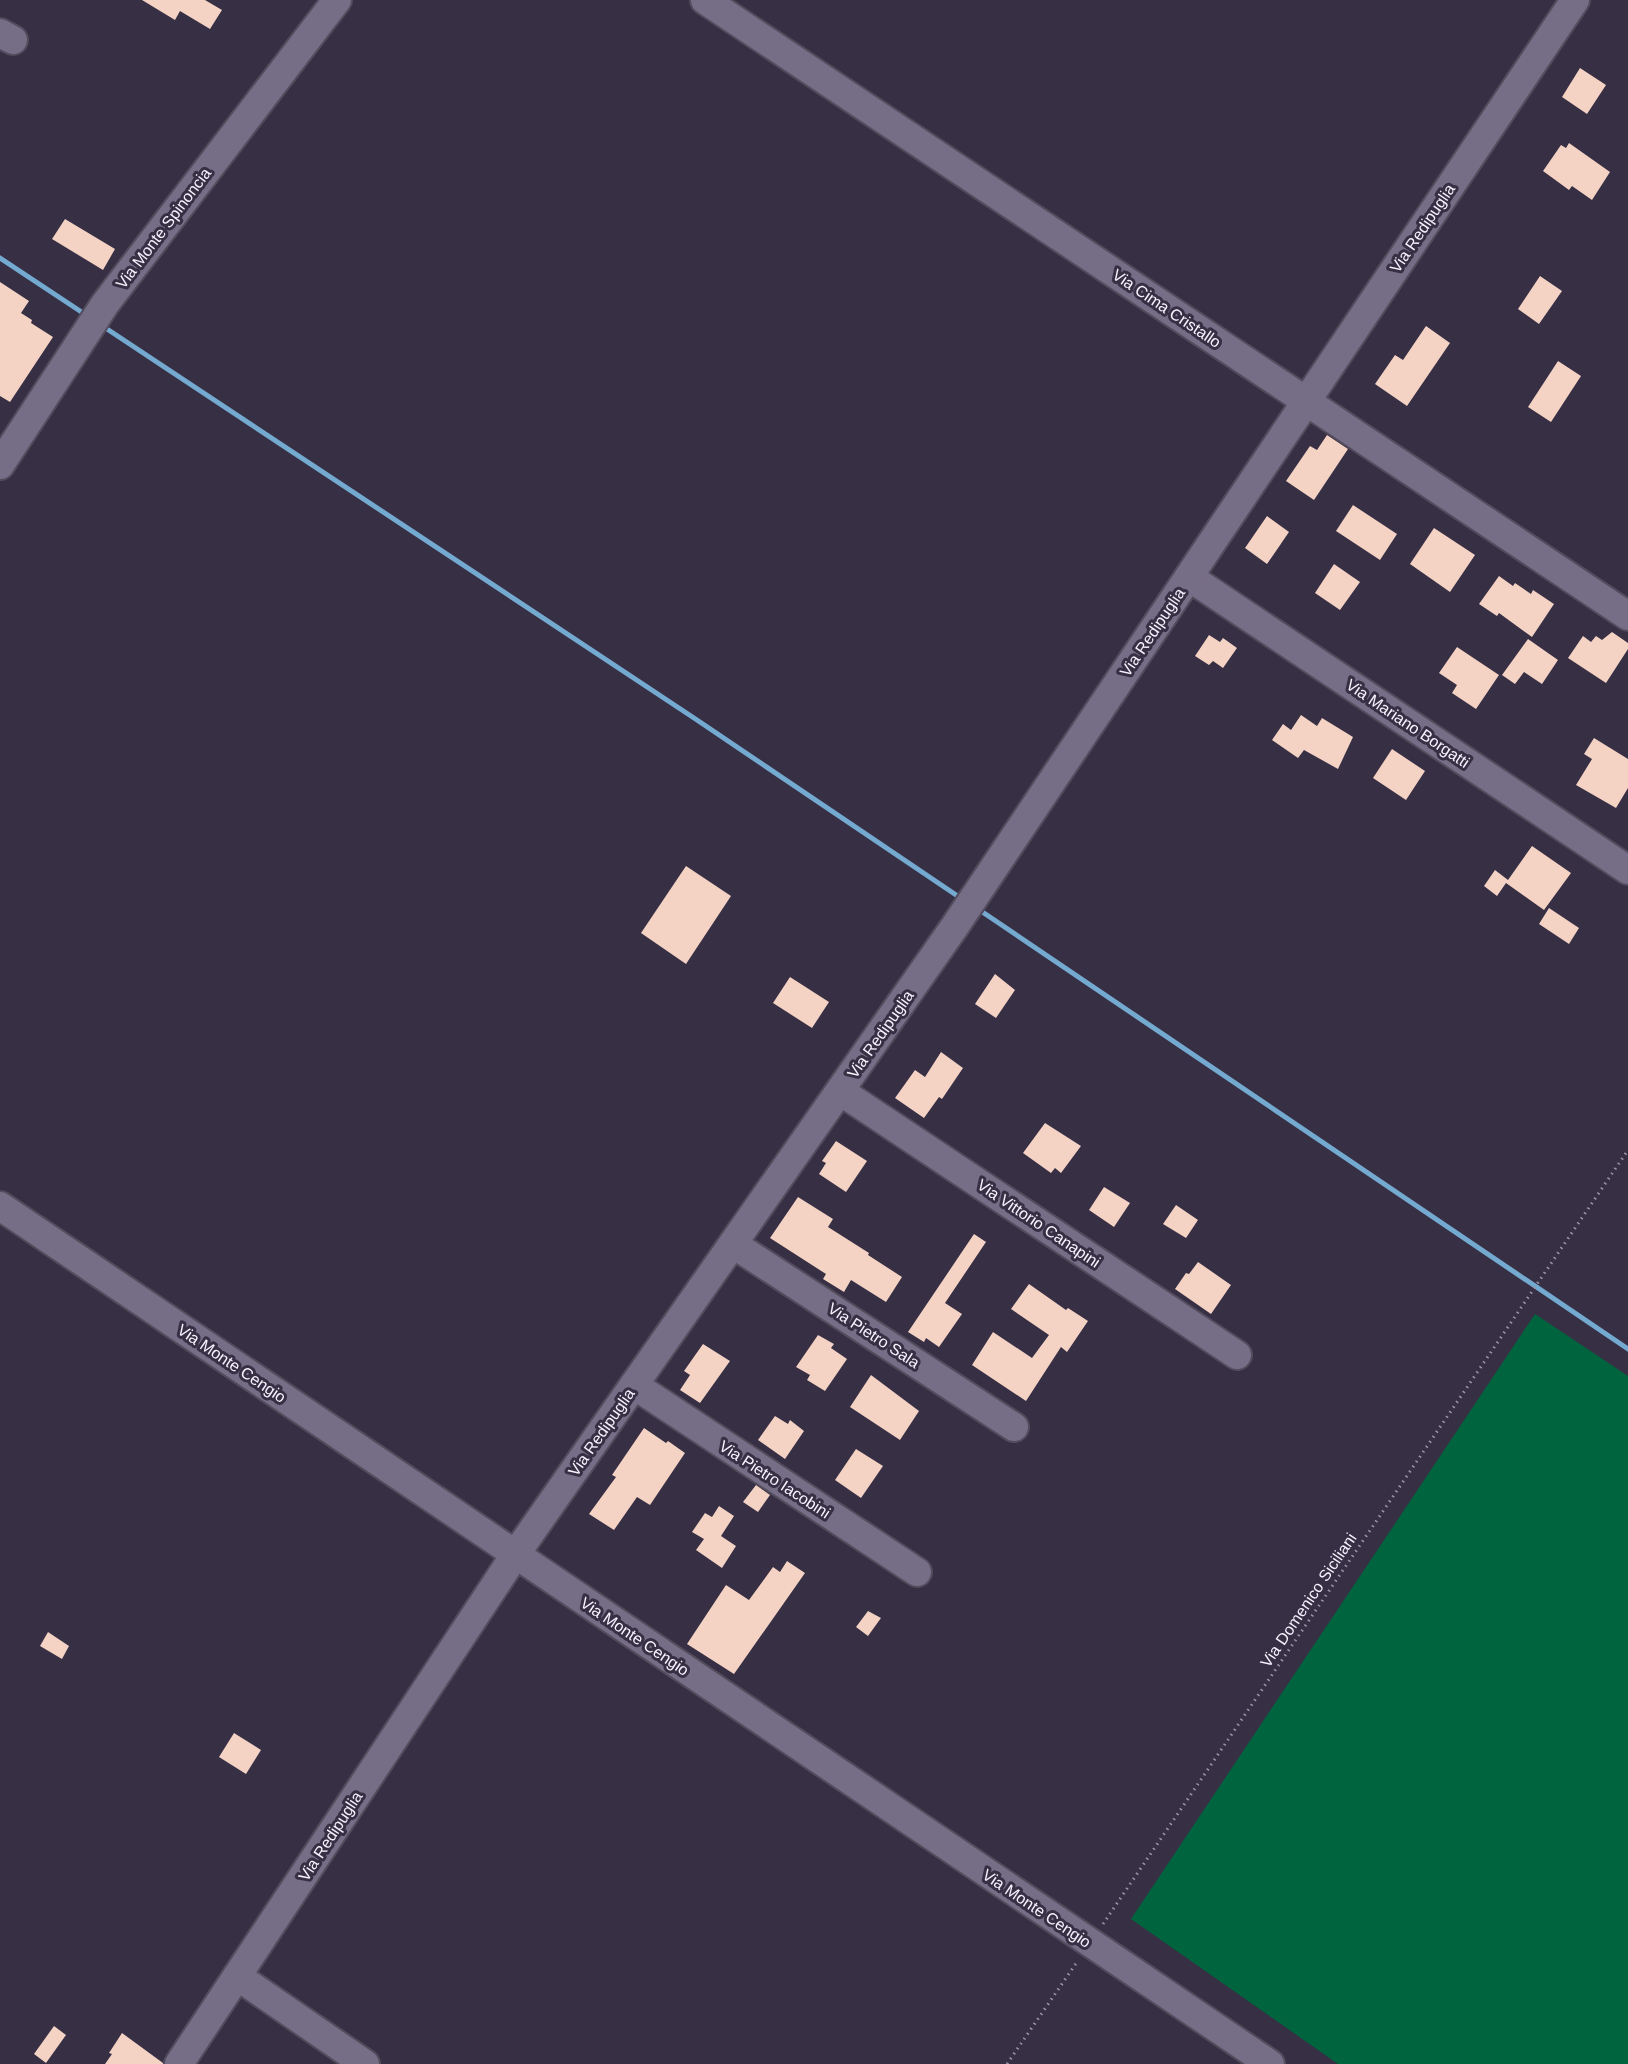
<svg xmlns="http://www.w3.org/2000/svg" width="1628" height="2064" viewBox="0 0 1628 2064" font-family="Helvetica,sans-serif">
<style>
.green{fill:#00643f}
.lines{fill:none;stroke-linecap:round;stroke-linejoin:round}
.stream{stroke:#74a9d0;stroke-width:5}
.building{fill:#f4d2c4}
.minor-casing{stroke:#524c5d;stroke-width:32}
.path{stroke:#9b95a6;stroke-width:3;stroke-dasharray:1.5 4.5;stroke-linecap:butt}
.minor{stroke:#766d86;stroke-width:28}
.labels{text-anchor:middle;stroke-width:6;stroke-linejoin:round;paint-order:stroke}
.street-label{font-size:16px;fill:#f6f2fe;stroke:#372f44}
</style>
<rect width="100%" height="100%" fill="#372f44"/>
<path class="green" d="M1535 1314 1628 1376V2064H1338L1131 1919Z"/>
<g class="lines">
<g class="stream">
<path d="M0 258 86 315"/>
<path d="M101 325 697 720 962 899"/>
<path d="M978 909 1628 1349"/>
</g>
</g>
<g class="building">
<path d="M142 0H205L222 10 210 29 180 11 175 20Z"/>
<path d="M1580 68 1606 85 1587 114 1562 97Z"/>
<path d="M1569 143 1610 172 1592 200 1572 186 1569 190 1543 171 1561 145 1566 148Z"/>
<path d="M65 219 115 249 103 270 52 239Z"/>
<path d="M1540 276 1562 291 1539 324 1518 309Z"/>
<path d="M0 282 29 301 21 313 32 320 31 323 53 337 10 402 0 396Z"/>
<path d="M1426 326 1450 343 1407 406 1375 384 1395 355 1403 360Z"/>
<path d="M1558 361 1581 376 1551 422 1528 407Z"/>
<path d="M1327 435 1348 449 1314 500 1286 481 1310 446 1317 450Z"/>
<path d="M1353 505 1397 534 1380 560 1336 531Z"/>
<path d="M1267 516 1289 532 1267 564 1245 548Z"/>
<path d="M1434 528 1475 555 1450 592 1410 564Z"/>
<path d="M1334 564 1360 582 1340 610 1315 593Z"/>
<path d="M1499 576 1513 586 1515 583 1531 594 1533 590 1554 604 1532 637 1499 613 1497 616 1479 604Z"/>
<path d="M1612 632 1628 643V649L1606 683 1568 658 1583 636 1591 642 1596 636 1602 640Z"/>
<path d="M1209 635 1220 642 1223 638 1237 648 1223 668 1213 661 1209 665 1195 656Z"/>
<path d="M1528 639 1558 660 1542 684 1524 672 1515 684 1502 675Z"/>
<path d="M1457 647 1499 675 1476 709 1452 693 1457 685 1439 673Z"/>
<path d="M1301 715 1317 726 1322 718 1353 737 1338 769 1304 750 1298 758 1272 740 1283 724 1291 730Z"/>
<path d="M1594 738 1628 759V788L1616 808 1576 785 1592 759 1584 754Z"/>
<path d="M1392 749 1425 771 1406 800 1373 778Z"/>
<path d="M1532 846 1571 873 1544 910 1506 883 1497 896 1484 886 1495 870 1508 880Z"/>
<path d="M686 866 731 896 686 964 641 933Z"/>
<path d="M1549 908 1579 928 1569 944 1539 924Z"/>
<path d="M995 974 1015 990 996 1018 975 1004Z"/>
<path d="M790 977 829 1002 812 1028 773 1003Z"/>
<path d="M941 1052 963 1068 942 1099 939 1097 924 1118 895 1098 915 1070 925 1077Z"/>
<path d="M1045 1123 1081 1146 1061 1173 1055 1168 1051 1173 1023 1153Z"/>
<path d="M836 1141 867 1161 846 1192 819 1174 826 1163 822 1161Z"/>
<path d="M1104 1187 1130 1203 1114 1227 1089 1210Z"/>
<path d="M798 1197 833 1219 828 1227 869 1253 868 1255 902 1277 886 1302 851 1280 844 1292 823 1279 826 1274 770 1238Z"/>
<path d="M1176 1205 1198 1220 1186 1238 1163 1224Z"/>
<path d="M974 1234 986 1242 945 1303 962 1314 939 1347 926 1338 924 1342 908 1332Z"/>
<path d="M1198 1262 1231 1285 1211 1314 1175 1289 1186 1273 1189 1274Z"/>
<path d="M1029 1284 1066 1310 1068 1308 1088 1321 1067 1352 1061 1347 1026 1401 972 1365 993 1332 1032 1358 1049 1335 1011 1309Z"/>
<path d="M818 1335 834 1344 831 1348 847 1359 825 1391 807 1380 810 1375 796 1367Z"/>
<path d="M703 1344 730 1361 700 1403 680 1390 690 1375 684 1371Z"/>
<path d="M871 1375 919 1411 900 1440 850 1407Z"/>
<path d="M775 1416 788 1424 790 1420 804 1431 785 1459 758 1440Z"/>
<path d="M644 1428 666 1443 668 1441 685 1453 650 1505 637 1497 614 1530 589 1514 616 1477 612 1475Z"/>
<path d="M856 1449 883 1466 861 1498 835 1480Z"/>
<path d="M756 1485 770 1495 758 1512 743 1502Z"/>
<path d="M719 1506 734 1516 721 1536 736 1546 722 1568 696 1550 704 1539 692 1532 705 1513 712 1517Z"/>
<path d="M787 1561 805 1573 734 1674 687 1644 726 1585 749 1600 773 1567 780 1572Z"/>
<path d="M868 1611 881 1618 868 1636 856 1627Z"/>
<path d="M48 1632 69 1646 62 1659 40 1646Z"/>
<path d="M234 1733 261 1750 246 1774 219 1757Z"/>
<path d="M54 2026 66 2035 46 2063 34 2054Z"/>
<path d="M122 2033 163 2063V2064H105L112 2054 109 2053Z"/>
</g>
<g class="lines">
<g class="minor-casing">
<g id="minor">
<path d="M705 0 1628 616"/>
<path d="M0 33 13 40"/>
<path d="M0 465 105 304 337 0"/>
<path d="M1189 577 1628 870"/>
<path d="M840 1091 1237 1355"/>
<path d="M0 1206 1270 2064"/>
<path d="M733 1244 1014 1427"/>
<path d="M634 1385 917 1572"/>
<path d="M237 1976 365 2064"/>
<path d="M179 2064 515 1555 955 926 1575 0"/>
</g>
</g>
<g class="path">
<path d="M1103 1924 1628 1150"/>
<path d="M1007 2064 1077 1962"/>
</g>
<use href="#minor" class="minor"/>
</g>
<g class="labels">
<g class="street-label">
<text transform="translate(163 228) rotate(-53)" y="6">Via Monte Spinoncia</text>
<text transform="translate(1422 228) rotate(-56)" y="6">Via Redipuglia</text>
<text transform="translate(1167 308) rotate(34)" y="6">Via Cima Cristallo</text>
<text transform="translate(1152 632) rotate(-56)" y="6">Via Redipuglia</text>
<text transform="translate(1408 723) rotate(34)" y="6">Via Mariano Borgatti</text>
<text transform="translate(880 1034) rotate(-55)" y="6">Via Redipuglia</text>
<text transform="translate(1039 1223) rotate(34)" y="6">Via Vittorio Canapini</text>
<text transform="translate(874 1335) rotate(33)" y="6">Via Pietro Sala</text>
<text transform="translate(232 1363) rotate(34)" y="6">Via Monte Cengio</text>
<text transform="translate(601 1432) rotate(-55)" y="6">Via Redipuglia</text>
<text transform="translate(775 1479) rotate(33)" y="6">Via Pietro Iacobini</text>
<text transform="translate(1308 1600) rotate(-56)" y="6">Via Domenico Siciliani</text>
<text transform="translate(635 1636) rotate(34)" y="6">Via Monte Cengio</text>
<text transform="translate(330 1836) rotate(-57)" y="6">Via Redipuglia</text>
<text transform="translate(1037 1908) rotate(34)" y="6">Via Monte Cengio</text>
</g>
</g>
</svg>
